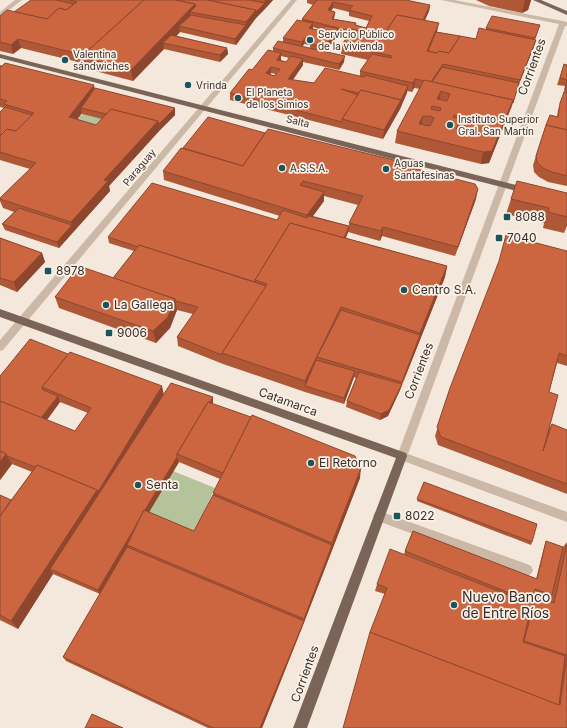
<svg xmlns="http://www.w3.org/2000/svg" width="567" height="728" viewBox="0 0 567 728" font-family="Inter,sans-serif">
<style>
.green{fill:#b4c39a}
.lines{fill:none;stroke-linecap:round;stroke-linejoin:round}
.minor{fill:#ccb8a6;fill-rule:evenodd}
.major{fill:#7a6458;fill-rule:evenodd}
.wall{fill:#af5838;fill-rule:evenodd}
.shaded-wall{fill:#8e472e}
.building{fill:#cb6641;stroke:#8e472e;fill-rule:evenodd}
.poi-dot{fill:#1b555b;stroke:#faf2e8;stroke-width:1.5}
.labels{text-anchor:middle;stroke-width:3.5;stroke-linejoin:round;paint-order:stroke}
.far-poi-label{font-size:10px;fill:#382d28;stroke:#faf2e8;text-anchor:start}
.far-street-label{font-size:10px;fill:#382d28;stroke:#faf2e8}
.street-label{font-size:12px;fill:#382d28;stroke:#faf2e8}
.poi-label{font-size:12px;fill:#382d28;stroke:#faf2e8;text-anchor:start}
.near-poi-label{font-size:14px;fill:#382d28;stroke:#faf2e8;text-anchor:start}
</style>
<rect width="100%" height="100%" fill="#f3e8db"/>
<g class="green">
<path d="M82 114 107 120 95 134 72 127Z"/>
<path d="M173 471 215 488 192 537 146 517Z"/>
</g>
<g class="lines">
<g class="minor">
<path d="M15 0H22L0 17V12Z"/>
<path d="M291 0H297L3 350 0 351V340Z"/>
<path d="M441 0H454L563 21 567 22V26H565L408 454 567 512V522L398 459 397 456 559 24Z"/>
<path d="M379 511 527 564 531 566 533 570 531 574 527 576 375 520 373 516 375 512Z"/>
</g>
<g class="major">
<path d="M533 0H541L567 11V15Z"/>
<path d="M0 54 528 188 532 191 528 194 0 58Z"/>
<path d="M0 309 406 453 407 456 307 728H293L396 458 0 317Z"/>
</g>
</g>
<g class="wall">
<path d="M31 0H273L256 18 236 45 180 32 176 36 227 48 228 54 220 62 164 49 133 81 84 68 82 63 21 48 13 54 0 51V16L14 12Z"/>
<path d="M307 0H408V1L430 5 429 11 425 20 437 32 476 39 486 30V28L538 31 535 40H536L533 49 517 89 511 109H510L489 163 481 164 395 143 397 131 420 89 414 88 412 92 407 91 400 109 383 139 230 100V93L252 70 273 52V48L283 42V38L302 21V19L313 5 307 3ZM333 8 349 12V16L369 21 366 28 356 25V23L334 19 335 12 331 11ZM313 27 322 30 321 31 313 29ZM338 34 347 36 342 45 341 54 368 60 360 71V76L314 83 293 80 303 65V62L339 70 344 62 326 52ZM304 44 310 45V48L302 47ZM281 56 289 58 286 62 281 60ZM271 73 276 74 274 76 270 74Z"/>
<path d="M476 0H531L528 10 522 13 489 6Z"/>
<path d="M564 64 567 65V186L548 182 539 177 534 172 533 165 546 125 557 117 558 110 563 96 565 86 557 85Z"/>
<path d="M0 65 175 108V115L160 130 109 186 110 191 59 248 5 230 2 224 14 212 3 208 0 201V198L30 169 0 160V112L4 108 0 107ZM82 113V114L102 119 96 125 77 119Z"/>
<path d="M265 133 414 165V168L476 199 455 256 382 236 380 241 348 232 346 238 447 266 445 277 400 390 388 416 380 420 346 407 347 401 356 378 354 377 344 404 305 392 223 364 178 346 177 337 193 314 177 310 170 328 156 343 59 308 55 297 113 278 134 251 109 243 108 237 277 220 280 216 164 180 163 171 183 148ZM324 196 358 205 349 223V226L313 216 324 201Z"/>
<path d="M567 193V226L564 233 543 228 544 223 506 214 511 199Z"/>
<path d="M0 238 42 253 45 262 17 292 0 285Z"/>
<path d="M567 251V366L557 363 549 392V429L552 424 567 430V494L438 445 435 436 450 388Z"/>
<path d="M0 376 163 395 213 404 360 478 303 625 262 728H208L66 661 63 657 100 594 53 574 18 629 0 620V495L11 500 32 472 12 464 0 480ZM60 402 88 413 75 431 47 420ZM179 462 220 479 213 493V495L194 531 149 512Z"/>
<path d="M424 482 532 542 531 545 417 501Z"/>
<path d="M413 531 536 579 545 544 546 541 563 547 567 542V728L385 594 375 591 377 584 462 577 404 554ZM534 591 551 597 550 602 536 596 532 602Z"/>
</g>
<g class="shaded-wall">
<path d="M265 0H273L265 9Z"/>
<path d="M525 0H531L528 10 522 13Z"/>
<path d="M333 2V8L328 16V10Z"/>
<path d="M265 3V9L256 18 236 45 235 39 246 25V22L256 10Z"/>
<path d="M195 4 196 13 190 12 191 21 179 26 180 32 169 44 163 43 164 49 133 81 131 70Z"/>
<path d="M430 5 429 11 421 29 422 23Z"/>
<path d="M335 12 334 18 332 25V19Z"/>
<path d="M313 23V29L309 28Z"/>
<path d="M439 23 437 32 428 54 427 51Z"/>
<path d="M338 28V35L325 53V47Z"/>
<path d="M305 38 304 44 301 48 302 42Z"/>
<path d="M18 39 21 48 13 54 11 45Z"/>
<path d="M536 40 533 49 517 89 511 109 520 80Z"/>
<path d="M227 48 228 54 220 62V55Z"/>
<path d="M281 53V60L277 66V60Z"/>
<path d="M345 56 344 62 339 70V64Z"/>
<path d="M303 59V65L288 86V79Z"/>
<path d="M443 64 441 73 433 85 431 82Z"/>
<path d="M271 67V73L266 79V73Z"/>
<path d="M415 79 414 88 412 92 413 83Z"/>
<path d="M94 85 96 95 81 108 82 113 72 127 69 117Z"/>
<path d="M408 86 407 93 400 109V102Z"/>
<path d="M441 91 439 103 437 99Z"/>
<path d="M401 100 400 109 383 139 384 130Z"/>
<path d="M513 100 510 111 489 163 481 164 483 152Z"/>
<path d="M175 108V115L160 130 159 124Z"/>
<path d="M423 116 421 128 419 124Z"/>
<path d="M460 119 458 131 456 129Z"/>
<path d="M158 121 160 130 109 186 110 191 59 248 57 242 72 225 71 222 104 180Z"/>
<path d="M478 189 476 199 455 256 458 247Z"/>
<path d="M324 192V201L307 224V215Z"/>
<path d="M349 226 348 232 342 249 343 243Z"/>
<path d="M383 227 382 236 380 241 381 231Z"/>
<path d="M42 253 45 262 17 292 14 282Z"/>
<path d="M447 266 445 277 400 390 388 416 380 420 381 414 402 385 420 333Z"/>
<path d="M175 299 177 310 170 328 156 343 153 331Z"/>
<path d="M317 358 316 366 305 386V381Z"/>
<path d="M355 371 354 377 344 404V398Z"/>
<path d="M162 386 164 395 101 500 98 492Z"/>
<path d="M58 396 60 402 43 425 40 419Z"/>
<path d="M213 397V403L179 454Z"/>
<path d="M6 454 12 464 0 480V462Z"/>
<path d="M177 457 179 462 129 546 127 545 128 548 100 595 98 590Z"/>
<path d="M361 468 360 478 303 625 262 728H260L304 621V619Z"/>
<path d="M97 490 101 500 50 569 53 574 18 629 11 621Z"/>
</g>
<g class="building">
<path d="M31 0H56L74 4 66 10 59 8 47 19 14 12Z"/>
<path d="M69 0H144L83 55 18 39 11 45 0 42V16L7 10 47 19 59 8 66 10 77 2Z"/>
<path d="M144 0H176L195 4 131 70 81 57Z"/>
<path d="M176 0H208L256 10 246 22 190 12 196 6 195 4Z"/>
<path d="M208 0H249L265 3 256 12V10Z"/>
<path d="M317 0H406L430 5 423 20 397 15 383 36 351 29 350 31 302 19ZM333 2 353 6 349 10 372 16 366 28 355 25 356 23 332 19 335 12 328 10Z"/>
<path d="M191 15 246 25 235 39 179 26Z"/>
<path d="M397 15 439 23 427 51 437 53 439 51 449 53 460 36 476 39 479 28 536 40 520 80 443 64 431 82 415 79 413 83 360 71 372 54 391 58 392 56 342 45 351 29 383 36Z"/>
<path d="M492 16 540 25 535 38 486 28Z"/>
<path d="M297 20 313 23 309 28 321 31 325 26 338 28 325 47 310 44 313 39 305 38 302 42 283 38Z"/>
<path d="M436 32 460 36 449 53 439 51 437 53 428 51Z"/>
<path d="M171 35 227 48 220 55 163 43Z"/>
<path d="M278 41 345 56 339 64 273 48Z"/>
<path d="M268 50 281 53 277 60 286 62 291 56 303 59 288 79 314 83 325 68 364 77 365 75 408 86 400 102 401 100 361 90 359 93 341 89 358 95 342 119V122L230 93 249 69 252 70ZM271 67 280 69 274 76 266 73Z"/>
<path d="M5 63 94 85 69 117 96 125 111 109 158 121 104 180 108 181 71 222 0 199V198L36 163 0 152V136L7 129 16 131 34 113 4 104 7 101 0 99V68Z"/>
<path d="M564 64 567 65V80L560 78Z"/>
<path d="M442 67 519 83 513 103H512L513 100 432 82Z"/>
<path d="M424 80 513 100 492 151 483 152 397 131ZM441 91 450 94 447 101 437 99ZM432 106 441 108 440 111 431 109ZM454 115 472 119 470 124 466 123 462 130 456 129 460 119 453 117ZM423 116H430L434 118 430 126 419 124Z"/>
<path d="M567 81V89H565Z"/>
<path d="M95 88 175 108 159 124 158 121 111 109 106 114 81 108Z"/>
<path d="M361 90 401 100 384 130 342 119Z"/>
<path d="M564 92H567V130L546 125 550 115 558 117 560 103Z"/>
<path d="M5 107 32 115 16 131 7 129 0 136V112Z"/>
<path d="M208 117 265 133 243 166 183 148Z"/>
<path d="M546 125 567 130V176L552 172 543 168 537 162 536 156Z"/>
<path d="M268 129 414 165 413 168 475 184 478 189 458 247 383 227 381 231 349 223 363 196 303 181 300 185 324 192 307 215 163 171 181 148 243 166Z"/>
<path d="M517 181 567 193V217L548 212 549 208 511 199Z"/>
<path d="M152 183 277 220 283 210 307 218 309 216 349 226 344 238 290 223 255 280V282L139 245 138 247 108 237Z"/>
<path d="M19 208 72 225 57 242 2 224Z"/>
<path d="M290 223 447 266 420 333 341 307 305 381 222 353 267 284 255 280Z"/>
<path d="M506 235 567 251V356L559 353 549 392 558 395 543 451 552 424 567 430V484L441 437 437 427 450 388 499 261Z"/>
<path d="M0 238 42 253 14 282 0 278Z"/>
<path d="M139 245 266 286 222 353V355L177 337 198 307 176 301 175 299 113 278Z"/>
<path d="M79 266 175 299 168 317 153 331 55 297Z"/>
<path d="M341 310 420 335 402 382 317 357Z"/>
<path d="M30 339 68 354 42 387 43 390 58 396 41 418 0 401V376Z"/>
<path d="M70 352 162 386 98 492 97 490 37 465 35 467 7 456 6 454 0 451V401L75 431 91 408 42 387Z"/>
<path d="M316 360 355 371 344 398 305 386Z"/>
<path d="M359 372 402 384 389 410 381 414 347 401Z"/>
<path d="M171 383 213 397 210 402H208L177 454V457L145 510H144L134 529 98 590 50 569Z"/>
<path d="M208 402 251 417 223 473 177 454Z"/>
<path d="M252 415 355 456 361 468 332 543 213 493Z"/>
<path d="M0 451 6 454 0 462Z"/>
<path d="M37 465 97 490 11 621 0 615V516Z"/>
<path d="M424 482 537 524 532 542 417 499Z"/>
<path d="M0 495 11 500 0 516Z"/>
<path d="M213 495 332 545 304 619 127 545 144 510 194 531Z"/>
<path d="M413 531 537 579 546 541 563 547 552 595 535 589 532 602 405 551Z"/>
<path d="M567 544V728H343L370 632 560 705 567 655 524 641 536 596 554 603Z"/>
<path d="M127 547 304 621 260 728H213L63 657Z"/>
<path d="M390 549 532 604 523 642 565 656 559 705 370 632 387 588 377 584Z"/>
<path d="M92 714 123 728H85Z"/>
</g>
<g class="poi-dot">
<circle cx="310" cy="40" r="4"/>
<circle cx="65" cy="60" r="4"/>
<circle cx="188" cy="85" r="4"/>
<circle cx="238" cy="98" r="4"/>
<circle cx="450" cy="125" r="4"/>
<circle cx="282" cy="168" r="4"/>
<circle cx="386" cy="169" r="4"/>
<rect x="503" y="213" width="8" height="8" rx="2"/>
<rect x="495" y="234" width="8" height="8" rx="2"/>
<rect x="44" y="267" width="8" height="8" rx="2"/>
<circle cx="404" cy="290" r="4"/>
<circle cx="106" cy="305" r="4"/>
<rect x="105" y="329" width="8" height="8" rx="2"/>
<circle cx="311" cy="463" r="4"/>
<circle cx="138" cy="485" r="4"/>
<rect x="393" y="512" width="8" height="8" rx="2"/>
<circle cx="454" cy="605" r="4"/>
</g>
<g class="labels">
<g class="far-poi-label">
<text x="318" y="38">Servicio Público<tspan x="318" dy="12">de la vivienda</tspan></text>
<text x="73" y="58">Valentina<tspan x="73" dy="12">sándwiches</tspan></text>
<text x="196" y="89">Vrinda</text>
<text x="246" y="96">El Planeta<tspan x="246" dy="12">de los Simios</tspan></text>
<text x="458" y="123">Instituto Superior<tspan x="458" dy="12">Gral. San Martín</tspan></text>
<text x="394" y="167">Aguas<tspan x="394" dy="12">Santafesinas</tspan></text>
<text x="290" y="172">A.S.S.A.</text>
</g>
<g class="far-street-label">
<text transform="translate(298 121) rotate(14)" y="4">Salta</text>
<text transform="translate(139 167) rotate(-50)" y="4">Paraguay</text>
</g>
<g class="street-label">
<text transform="translate(532 67) rotate(-70)" y="4">Corrientes</text>
<text transform="translate(419 371) rotate(-69)" y="4">Corrientes</text>
<text transform="translate(288 402) rotate(20)" y="4">Catamarca</text>
<text transform="translate(305 674) rotate(-70)" y="4">Corrientes</text>
</g>
<g class="poi-label">
<text x="515" y="221">8088</text>
<text x="507" y="242">7040</text>
<text x="56" y="275">8978</text>
<text x="412" y="294">Centro S.A.</text>
<text x="114" y="309">La Gallega</text>
<text x="117" y="337">9006</text>
<text x="319" y="467">El Retorno</text>
<text x="146" y="489">Senta</text>
<text x="405" y="520">8022</text>
</g>
<g class="near-poi-label">
<text x="462" y="602">Nuevo Banco<tspan x="462" dy="16">de Entre Ríos</tspan></text>
</g>
</g>
</svg>
